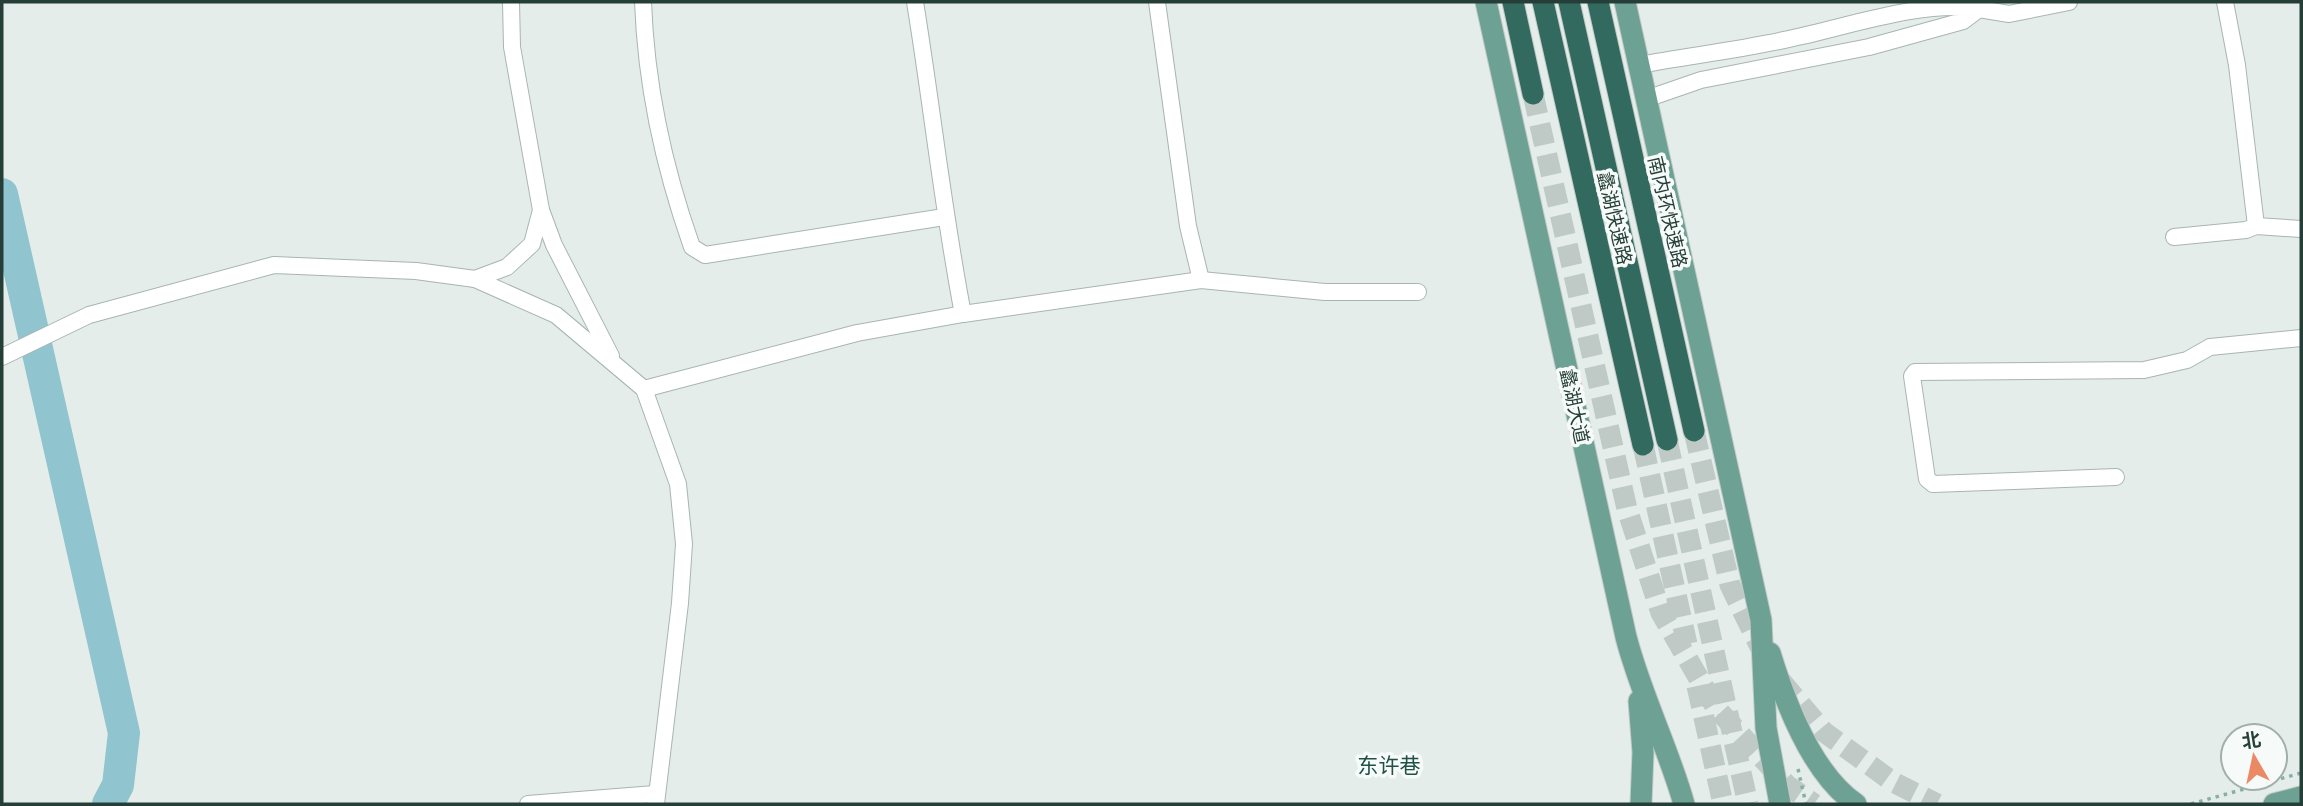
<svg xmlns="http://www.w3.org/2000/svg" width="2303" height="806" viewBox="0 0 2303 806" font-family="Signika,'Noto Sans SC',sans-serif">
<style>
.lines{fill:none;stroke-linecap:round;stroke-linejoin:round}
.river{stroke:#90c4cf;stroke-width:32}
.highway-tunnel{stroke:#bfcac6;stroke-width:21;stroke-dasharray:21 10;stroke-linecap:butt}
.street-casing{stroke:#a8b5b1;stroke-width:18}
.primary-casing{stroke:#c2c9c7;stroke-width:23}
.highway-casing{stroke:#c2c9c7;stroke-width:23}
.path{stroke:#87afa4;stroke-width:3.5;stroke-dasharray:3.5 5;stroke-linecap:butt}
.street{stroke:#fff;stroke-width:16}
.primary{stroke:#6ca194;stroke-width:21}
.highway{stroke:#326a5f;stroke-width:21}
.labels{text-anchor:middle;stroke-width:7;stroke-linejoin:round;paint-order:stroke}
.street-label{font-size:19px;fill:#253f38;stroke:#f6faf8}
.neighbourhood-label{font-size:21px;fill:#215046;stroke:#f6faf8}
</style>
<rect width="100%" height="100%" fill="#e5edea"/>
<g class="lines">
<path class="river" d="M2 194 124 733 118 785 108 804"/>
<g class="highway-tunnel">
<path d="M1533 94 1627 509 1661 613 1716 708 1787 785 1814 804"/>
<path d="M1694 431 1730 585 1764 655"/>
<path d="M1667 440 1748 804"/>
<path d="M1643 445 1687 644"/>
<path d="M1781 681 1824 732 1893 782 1937 804"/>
<path d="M1697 686 1723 804"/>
</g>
<g class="street-casing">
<g id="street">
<path d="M643 2C646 85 664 168 692 247L705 255 944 217"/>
<path d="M915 2C932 106 943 211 963 314"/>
<path d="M1157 2 1188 226 1201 280"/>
<path d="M1980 2 1979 9 2009 14 2069 2"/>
<path d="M2225 2 2237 65 2256 226"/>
<path d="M1639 65C1693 55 1748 49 1802 36 1855 24 1926 0 1979 9L1963 21 1869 47 1701 80 1646 99"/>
<path d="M541 210 554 245 611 356"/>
<path d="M2174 237 2246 230 2256 226 2301 229"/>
<path d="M475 279 507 267 532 244 541 210 512 47 511 2"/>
<path d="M2 357 89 315 274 265 416 271 475 279 556 315 644 389 678 484 684 544 680 603 656 804"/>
<path d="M644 389 857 333 963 314 1201 280 1325 292H1418"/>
<path d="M2116 477 1933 484 1927 479 1912 376 1915 372 2144 370 2187 360 2210 347 2301 338"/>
<path d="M528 804 655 794"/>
</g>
</g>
<g class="primary-casing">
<g id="primary">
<path d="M1486 2 1626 637C1641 695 1668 747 1684 804"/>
<path d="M1625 2 1761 620 1766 728 1780 804"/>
<path d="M1770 653C1785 702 1812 774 1856 804"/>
<path d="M1639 701 1643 752 1641 804"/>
<path d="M2274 804 2301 797"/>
</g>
</g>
<g class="highway-casing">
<g id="highway">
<path d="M1513 2 1533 94"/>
<path d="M1543 2 1643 445"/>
<path d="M1569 2 1667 440"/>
<path d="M1598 2 1694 431"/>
</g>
</g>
<g class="path">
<path d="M1798 769 1806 804"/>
<path d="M2191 804 2301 773"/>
</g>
<use href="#street" class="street"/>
<use href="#primary" class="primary"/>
<use href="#highway" class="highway"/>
</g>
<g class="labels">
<g class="street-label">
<text transform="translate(1668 212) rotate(77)" y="7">南内环快速路</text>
<text transform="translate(1615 218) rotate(77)" y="7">蠡湖快速路</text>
<text transform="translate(1575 406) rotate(78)" y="7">蠡湖大道</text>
</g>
<g class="neighbourhood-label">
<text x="1389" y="773">东许巷</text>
</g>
</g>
<rect width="2303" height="806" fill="none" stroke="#253f38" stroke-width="7"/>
<g transform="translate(2254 757) rotate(351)"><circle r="33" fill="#f6faf8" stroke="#a2afab" stroke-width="2"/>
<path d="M0-5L12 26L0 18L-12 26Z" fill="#eb8965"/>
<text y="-10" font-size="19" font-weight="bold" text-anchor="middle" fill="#253f38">北</text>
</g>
</svg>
